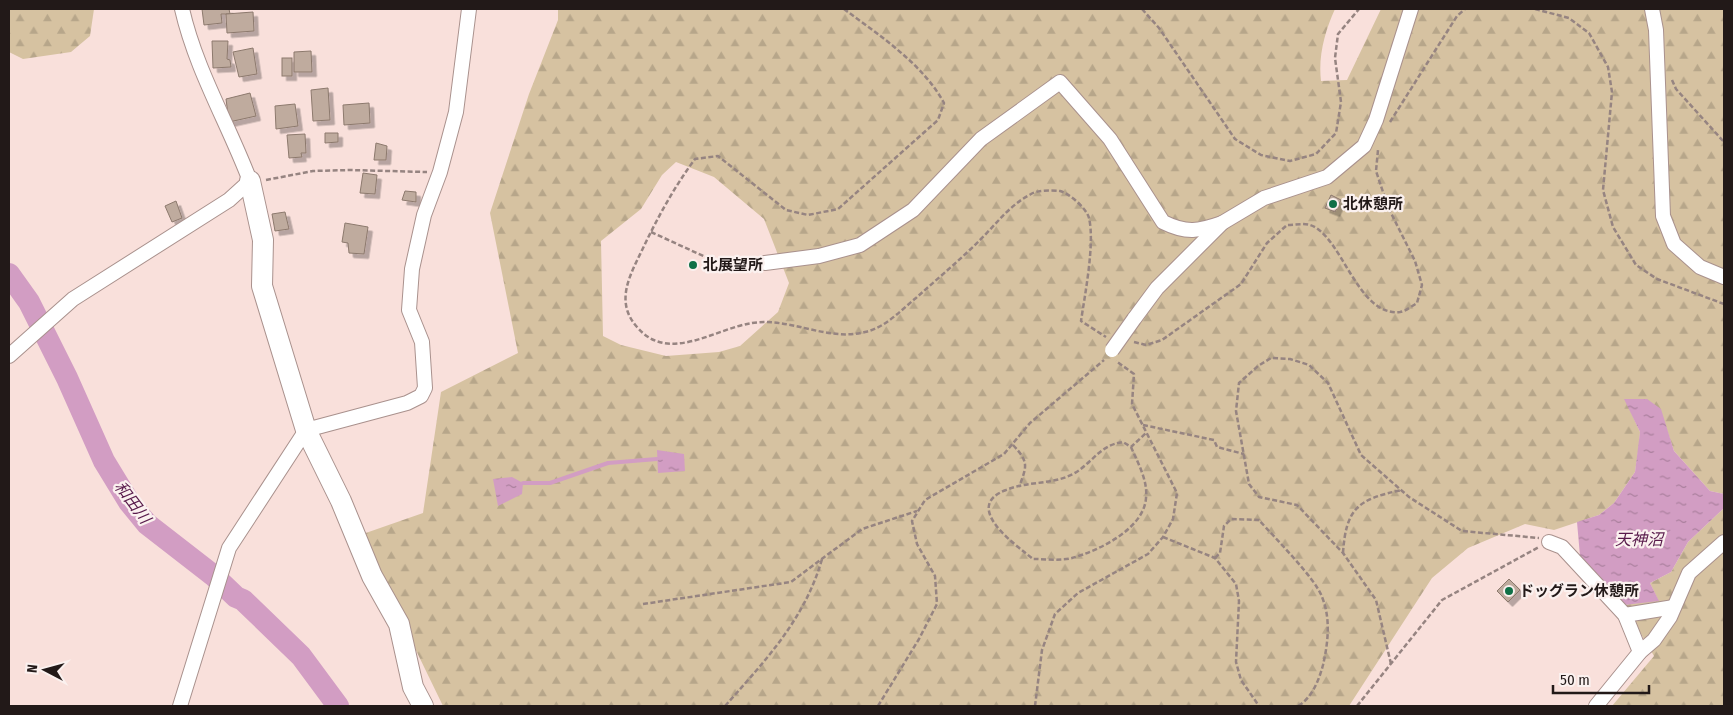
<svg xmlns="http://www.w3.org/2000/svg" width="1733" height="715" viewBox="0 0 1733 715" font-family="'Fira Sans Condensed','Noto Sans JP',sans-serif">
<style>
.forest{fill:url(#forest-firs);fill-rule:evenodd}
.water{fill:url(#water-ripples)}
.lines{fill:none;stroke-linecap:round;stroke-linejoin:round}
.stream{stroke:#d29dc3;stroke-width:4}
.river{stroke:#d29dc3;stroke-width:22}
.building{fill:#bfab9e;stroke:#8c796d;filter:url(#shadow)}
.street-casing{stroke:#a9918d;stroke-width:16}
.secondary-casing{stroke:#a9918d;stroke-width:22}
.path{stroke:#968481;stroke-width:2.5;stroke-dasharray:5 2.5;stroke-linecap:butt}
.street{stroke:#fff;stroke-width:14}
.secondary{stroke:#fff;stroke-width:20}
.street-bridge-casing{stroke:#a9918d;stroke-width:16;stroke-linecap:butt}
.street-bridge{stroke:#fff;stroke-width:14}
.poi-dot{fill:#0f7047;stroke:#fbf1ef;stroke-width:2}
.labels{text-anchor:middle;stroke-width:4.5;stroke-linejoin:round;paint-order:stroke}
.poi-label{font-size:15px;font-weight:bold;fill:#221918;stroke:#fbf1ef;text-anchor:start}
.water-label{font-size:16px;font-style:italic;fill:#581a4b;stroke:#fbf1ef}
</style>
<defs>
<pattern id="forest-firs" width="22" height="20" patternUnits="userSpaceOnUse" patternTransform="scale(1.25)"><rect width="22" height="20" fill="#d6c2a1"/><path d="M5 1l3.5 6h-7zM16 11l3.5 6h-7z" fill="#b7a68a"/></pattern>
<pattern id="water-ripples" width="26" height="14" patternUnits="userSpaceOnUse" patternTransform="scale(1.25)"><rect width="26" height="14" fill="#d29dc3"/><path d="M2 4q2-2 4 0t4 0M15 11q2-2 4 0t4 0" fill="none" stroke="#aa7f9d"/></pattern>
<filter id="shadow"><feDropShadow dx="4.5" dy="4.5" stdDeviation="0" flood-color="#0004"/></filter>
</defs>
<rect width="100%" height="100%" fill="#f9e0db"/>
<g class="forest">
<path d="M9 9H94L90 36 71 52 23 59 9 52Z"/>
<path d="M558 9H1335C1325 31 1318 56 1321 81L1347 80 1381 9H1724V494L1710 491 1674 451 1660 409 1625 399 1640 432 1639 445 1635 472 1614 503 1599 515 1554 530 1525 524 1468 548 1432 578 1349 706H443L360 535 423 513 441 392 518 353 490 213 529 94 558 20ZM676 162 714 177 764 219 789 283 778 312 740 346 719 352 666 356 621 345 603 336 601 241 641 209 662 175Z"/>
<path d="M1724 508V706H1612L1654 656 1624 605 1658 600 1650 583 1671 572 1688 542Z"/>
</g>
<g class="water">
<path d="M1624 399H1647L1661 409 1674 451 1710 491 1724 494V508L1688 542 1671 572 1650 583 1659 601 1624 605 1580 556 1577 522 1599 515 1614 503 1635 472 1640 432Z"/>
<path d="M657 450 684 454 685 471 658 473Z"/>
<path d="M512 477 523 483 522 494 498 506 493 479Z"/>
</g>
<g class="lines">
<path class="stream" d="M523 483H550L608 463 657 459"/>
<path class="river" d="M9 274 29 302 67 378 104 461 129 502 147 524 214 576 236 597 243 600 301 656 338 706"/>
</g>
<g class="building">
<path d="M202 9H229L230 14H221L222 23 204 25Z"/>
<path d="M253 12 254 31 227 33 226 14Z"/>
<path d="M212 41H228L227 59 230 60 231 67 213 68Z"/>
<path d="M253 48 257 74 239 77 233 52Z"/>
<path d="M311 51 312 72H294V52Z"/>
<rect x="282" y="58" width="10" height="18"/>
<path d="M328 88 330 120 313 121 311 90Z"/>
<path d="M250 93 256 116 229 122 226 99Z"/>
<path d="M369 103 370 123 344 125 343 105Z"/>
<path d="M295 104 298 126 276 129 275 106Z"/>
<path d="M325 133H338V142L325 143Z"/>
<path d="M305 134 306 153H301L302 157 289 158 287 135Z"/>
<path d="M376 143 387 146 386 160H374Z"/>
<path d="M363 173 377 175 375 194 360 193Z"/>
<path d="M405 191 416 192V202L402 200Z"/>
<path d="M1331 195 1341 200 1335 212 1325 208Z"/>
<path d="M176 201 182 218 172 222 165 206Z"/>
<path d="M285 212 289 229 275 231 272 214Z"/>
<path d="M345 223 368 227 364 254 349 253 348 243 342 242Z"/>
<path d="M1509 579 1520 590 1508 602 1497 591Z"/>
</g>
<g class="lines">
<g class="street-casing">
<g id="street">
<path d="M1652 9 1656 30 1663 216 1674 244 1700 267 1724 277"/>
<path d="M765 263 819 256 860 245 913 210 981 139 1060 82 1110 139 1163 222C1187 234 1199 231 1222 223"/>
<path d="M1134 319 1157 288 1222 223 1264 198 1327 177 1364 146 1376 120 1411 9"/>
<path d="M9 356 73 299 229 200 250 181C228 123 196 70 182 9"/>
<path d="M1549 542 1562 547 1625 615 1640 652"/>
<path d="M1625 615 1674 607"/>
<path d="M180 706 229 548 306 430 407 403 421 396 425 388 422 342 409 310 412 269 424 215 440 172 456 112 469 9"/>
<path d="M1596 706 1640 652 1654 640 1670 617 1689 573 1724 542"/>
</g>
</g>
<g class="secondary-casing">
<path id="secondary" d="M250 181 263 240 262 286 306 430 341 501 372 576 399 624 413 687 423 706"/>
</g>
<g class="path">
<path d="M844 9C879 35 923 64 944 103L938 120 838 209 808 215 786 210 718 156 695 159C675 186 659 215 645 244 632 272 613 300 637 327 668 364 714 329 752 323 790 317 828 342 865 332 885 328 901 310 916 298 937 279 960 260 980 240 997 223 1010 205 1031 194 1037 190 1053 190 1060 191 1069 193 1087 209 1089 218 1095 243 1085 294 1081 321L1106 337"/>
<path d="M1142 9 1159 28 1235 139 1261 155 1290 161 1316 154 1336 133 1341 102 1335 58 1338 34 1359 9"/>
<path d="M1535 9 1569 18 1589 33 1608 67 1612 92 1603 190 1613 227 1636 265 1657 279 1724 304"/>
<path d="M1672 80 1676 89 1724 142"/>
<path d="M1390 122 1457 16 1465 9"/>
<path d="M266 180 313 171 350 170 427 172"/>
<path d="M651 232 712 260 753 262"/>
<path d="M1134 342 1146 345 1162 340 1241 284 1267 243 1287 225C1293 225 1303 223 1310 225 1342 235 1357 317 1400 312 1406 311 1412 306 1417 303L1422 285 1415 261 1388 207 1376 171 1378 150"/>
<path d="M1143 425 1214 440 1217 447 1244 454"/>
<path d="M1013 445C1029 462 1027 466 1019 487"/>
<path d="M1131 447C1138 463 1148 481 1146 498 1144 529 1098 551 1072 558 1060 561 1045 559 1033 559 1016 545 961 507 1006 490 1027 481 1052 485 1073 474 1093 463 1099 445 1123 442L1131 447 1146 433"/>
<path d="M1163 537 1215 558 1236 584 1239 601 1236 662 1241 680 1259 706"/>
<path d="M1343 553C1346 507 1359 499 1402 490"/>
<path d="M1215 558 1220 553 1224 526 1231 519 1259 520C1274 537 1316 579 1322 597 1331 619 1328 643 1323 665 1319 680 1312 698 1298 706"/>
<path d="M643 604 791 582 862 529 917 511"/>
<path d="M1391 664 1376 600 1343 553 1297 505 1259 497 1249 484 1236 411 1239 383 1258 366 1271 358 1290 359 1309 365 1328 383 1361 455 1409 497 1462 531 1539 538"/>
<path d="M725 706C765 661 805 619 822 559"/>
<path d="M878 706 919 639 937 604 935 576 917 544 912 521 925 500 1004 454 1030 423 1104 360"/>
<path d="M1035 706 1042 650 1055 614 1078 593 1148 554 1163 537 1173 519 1177 493 1132 404 1134 374 1116 361"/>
<path d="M1357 706 1442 600 1539 547"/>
</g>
<use href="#street" class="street"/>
<use href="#secondary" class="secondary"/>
<g class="street-bridge-casing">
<path id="street-bridge" d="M1112 350 1134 319"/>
</g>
<use href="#street-bridge" class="street-bridge"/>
</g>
<g class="poi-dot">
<circle cx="1333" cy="204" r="5"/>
<circle cx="693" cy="265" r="5"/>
<circle cx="1509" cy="591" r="5"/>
</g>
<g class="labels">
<g class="poi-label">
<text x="1343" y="209">北休憩所</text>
<text x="703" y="270">北展望所</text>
<text x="1519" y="596">ドッグラン休憩所</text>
</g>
<g class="water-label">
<text transform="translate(133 502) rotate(53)" y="6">和田川</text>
<text x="1639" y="545">天神沼</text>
</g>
</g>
<rect width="1733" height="715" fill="none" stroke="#221918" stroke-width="20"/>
<g transform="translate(45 670) rotate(276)" stroke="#fbf1ef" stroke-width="4" paint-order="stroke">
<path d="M0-4L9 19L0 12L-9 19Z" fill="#221918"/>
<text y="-8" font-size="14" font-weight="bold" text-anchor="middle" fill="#221918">N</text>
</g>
<path d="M1553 685v8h96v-8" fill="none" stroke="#221918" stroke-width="2.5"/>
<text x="1560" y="685" font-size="15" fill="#221918" stroke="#fbf1ef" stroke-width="4" paint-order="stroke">50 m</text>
</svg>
